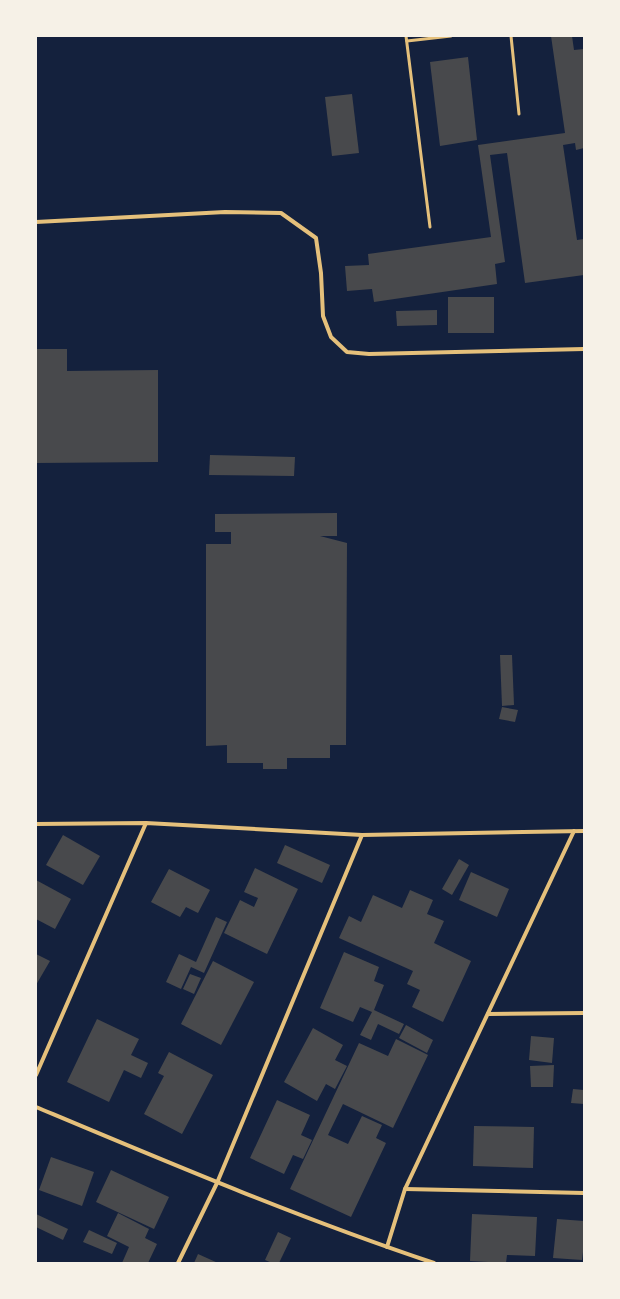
<svg xmlns="http://www.w3.org/2000/svg" width="620" height="1299" viewBox="0 0 620 1299" font-family="'IBM Plex Sans',sans-serif">
<style>
.building{fill:#48494c}
.lines{fill:none;stroke-linecap:round;stroke-linejoin:round}
.service{stroke:#e5c07b;stroke-width:3}
.minor{stroke:#e5c07b;stroke-width:4}
</style>
<rect width="100%" height="100%" fill="#14213d"/>
<g class="building">
<path d="M551 36H572L574 50 584 49V148L576 150 575 143 563 145 577 240 584 239V275L525 283 507 153 490 155 505 262 495 264 497 284 374 302 372 289 347 291 345 266 369 265 368 254 491 237 478 145 565 133Z"/>
<path d="M468 57 477 140 440 146 430 62Z"/>
<path d="M352 94 359 153 332 156 325 97Z"/>
<rect x="448" y="297" width="46" height="36"/>
<path d="M437 310V325L397 326 396 311Z"/>
<path d="M36 349H67V371L158 370V462L36 463Z"/>
<path d="M210 455 295 457 294 476 209 475Z"/>
<path d="M337 513V536H320L347 543 346 745H330V758H287V769H263V763H227V745L206 746V544H231V532H215V514Z"/>
<path d="M500 655H512L514 705 502 706Z"/>
<path d="M502 707 518 710 515 722 499 719Z"/>
<path d="M63 835 100 856 83 885 46 865Z"/>
<path d="M285 845 330 865 322 883 277 863Z"/>
<path d="M459 859 469 865 452 895 442 889Z"/>
<path d="M255 868 298 889 267 954 224 933 240 900 254 907 258 898 244 892Z"/>
<path d="M169 869 210 890 198 913 186 907 180 917 151 902Z"/>
<path d="M471 872 509 889 497 917 459 900Z"/>
<path d="M36 880 71 899 55 929 36 919Z"/>
<path d="M410 890 433 900 427 914 444 921 434 943 471 961 443 1022 412 1007 420 990 407 984 413 971 339 938 349 916 361 922 373 895 402 908Z"/>
<path d="M216 917 227 922 204 973 191 967 181 989 166 982 179 954 196 962Z"/>
<path d="M344 952 379 967 374 981 384 985 374 1010 404 1024 399 1034 378 1024 371 1040 360 1035 372 1012 360 1007 353 1022 320 1008Z"/>
<path d="M36 954 50 961 36 985Z"/>
<path d="M213 961 254 982 221 1045 181 1024Z"/>
<path d="M190 974 201 978 194 994 183 989Z"/>
<path d="M97 1019 139 1039 131 1055 148 1063 141 1078 124 1070 109 1102 67 1082Z"/>
<path d="M406 1025 433 1040 427 1053 399 1038Z"/>
<path d="M313 1028 343 1045 335 1060 347 1066 335 1089 326 1084 317 1101 284 1082Z"/>
<path d="M531 1036 554 1038 552 1063 529 1060Z"/>
<path d="M396 1039 428 1055 393 1128 343 1104 328 1135 348 1144 362 1116 382 1125 376 1138 386 1143 351 1217 290 1189 359 1043 388 1056Z"/>
<path d="M169 1052 213 1075 182 1134 144 1114 164 1076 158 1073Z"/>
<path d="M554 1065 553 1087H531L530 1066Z"/>
<path d="M573 1089 584 1090V1104L571 1103Z"/>
<path d="M277 1100 310 1115 301 1135 312 1140 303 1159 293 1155 284 1174 250 1158Z"/>
<path d="M474 1126 534 1127 533 1168 473 1166Z"/>
<path d="M51 1157 94 1172 82 1206 39 1190Z"/>
<path d="M111 1170 169 1197 154 1229 96 1202Z"/>
<path d="M118 1213 149 1229 145 1238 157 1244 148 1263H122L129 1247 107 1236Z"/>
<path d="M36 1214 68 1229 63 1240 36 1227Z"/>
<path d="M472 1214 537 1217 535 1256 507 1255 506 1263 470 1261Z"/>
<path d="M557 1219 584 1221V1244L582 1260 553 1258Z"/>
<path d="M89 1230 117 1243 112 1254 83 1242Z"/>
<path d="M278 1232 291 1238 279 1263H272L265 1260Z"/>
<path d="M198 1254 218 1263H194Z"/>
</g>
<g class="lines">
<g class="service">
<path d="M406 36 430 227"/>
<path d="M511 36 519 114"/>
<path d="M407 41 451 36"/>
</g>
<g class="minor">
<path d="M36 222 225 212 281 213 316 238 321 273 323 316 331 337 347 352 369 354 584 349"/>
<path d="M36 824 146 823 362 835 584 831"/>
<path d="M488 1014 584 1013"/>
<path d="M36 1075 146 823"/>
<path d="M36 1107C167 1162 299 1218 434 1263"/>
<path d="M405 1189 584 1193"/>
<path d="M387 1247 405 1189 574 831"/>
<path d="M178 1263 217 1183 362 835"/>
</g>
</g>
<rect width="620" height="1299" fill="none" stroke="#f6f1e7" stroke-width="74"/>
</svg>
